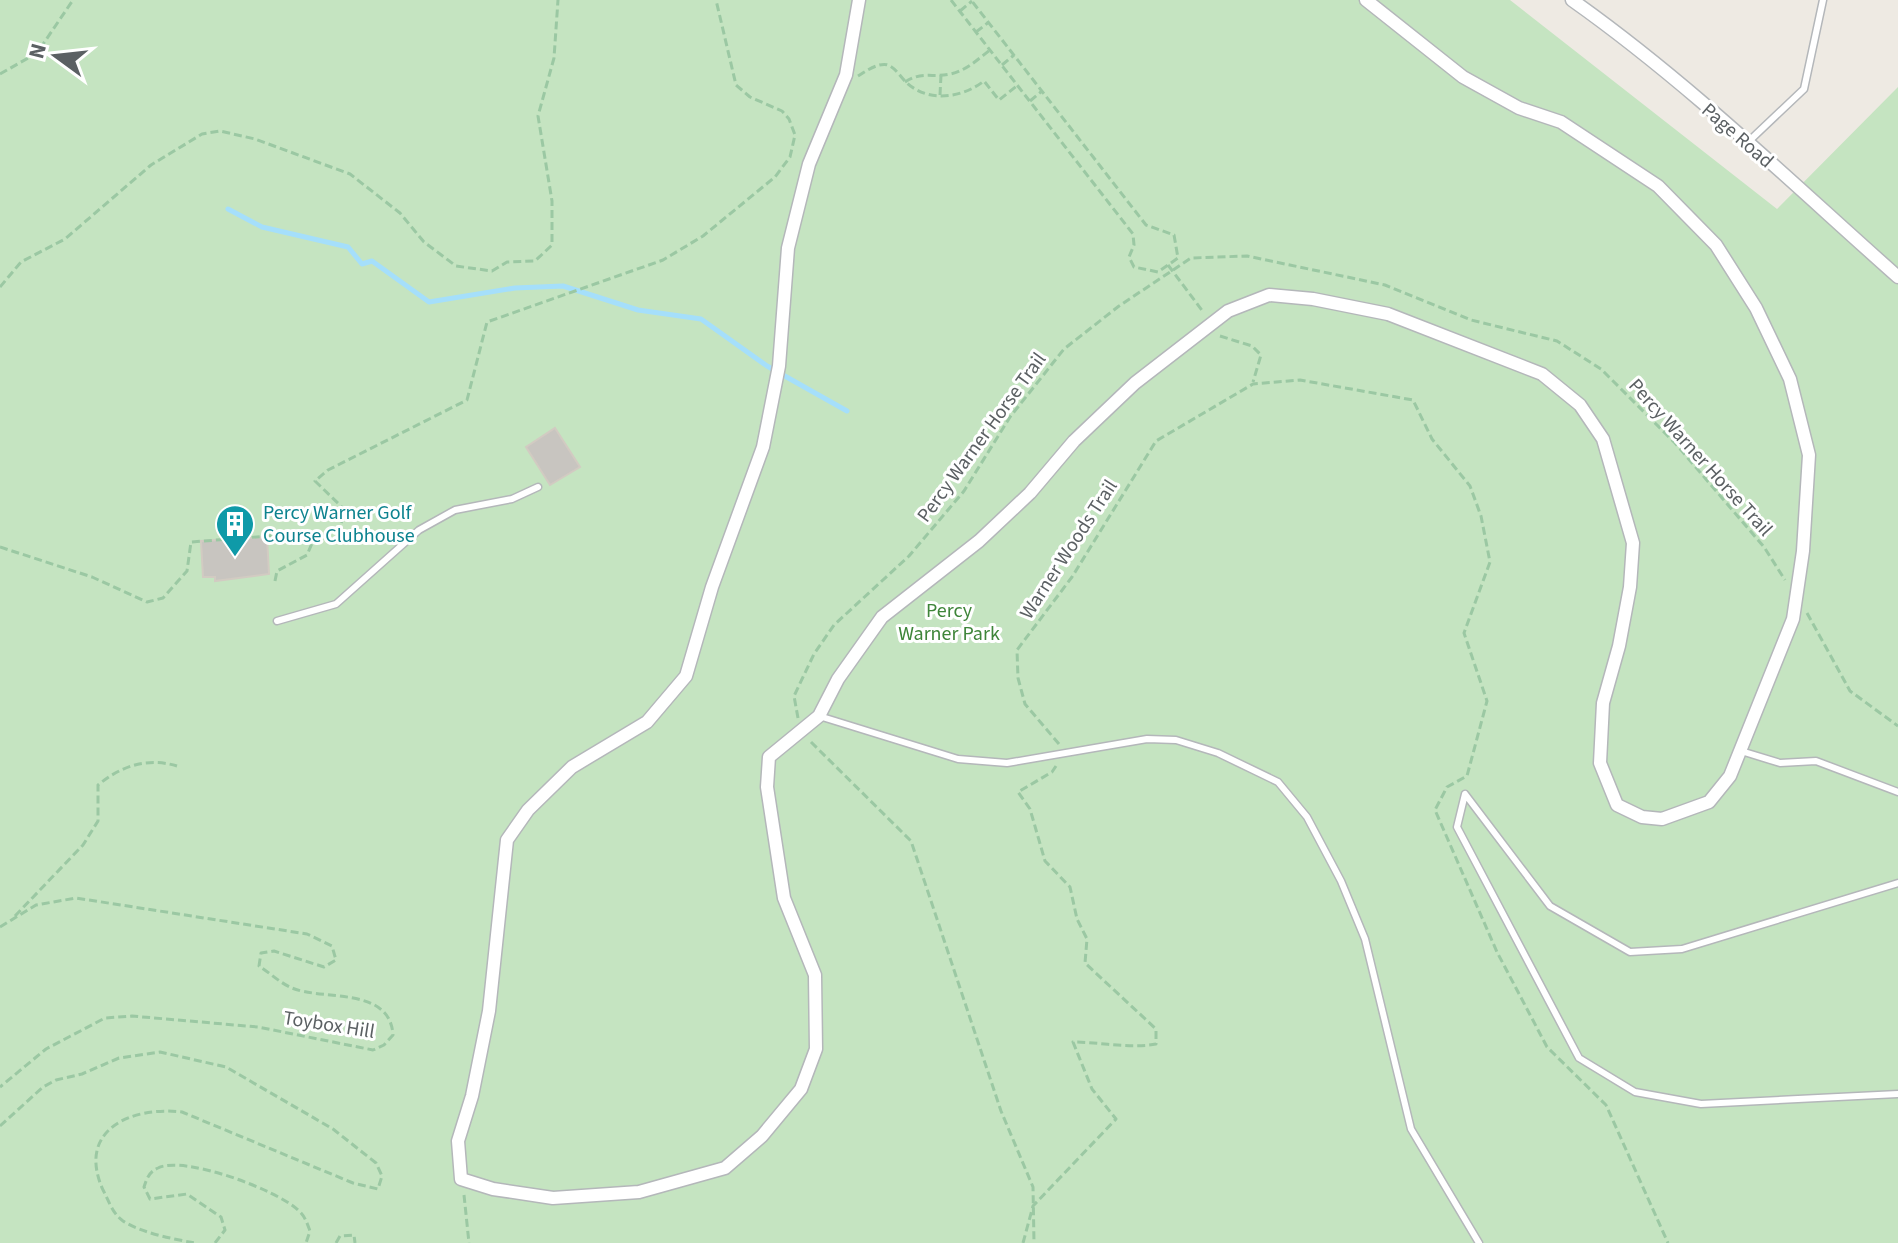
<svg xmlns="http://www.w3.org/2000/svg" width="1898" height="1243" viewBox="0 0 1898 1243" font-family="'Source Sans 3',sans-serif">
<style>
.green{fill:#c5e4c1}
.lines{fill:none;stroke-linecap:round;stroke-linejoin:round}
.stream{stroke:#a5dffb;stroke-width:5}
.building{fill:#c8c5c0;stroke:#d2cbc2;stroke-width:2}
.service-casing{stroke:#b4b7ba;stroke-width:9}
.minor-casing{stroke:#b4b7ba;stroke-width:15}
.path{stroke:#9bc8a3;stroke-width:3;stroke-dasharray:8 4;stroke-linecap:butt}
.service{stroke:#fff;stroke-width:6}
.minor{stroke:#fff;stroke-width:12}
.labels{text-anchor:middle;stroke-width:6;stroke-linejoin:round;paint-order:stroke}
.street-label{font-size:20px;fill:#5b6063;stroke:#fff}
.culture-label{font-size:20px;fill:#0d838f;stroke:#fff;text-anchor:start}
.park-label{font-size:20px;fill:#3e8539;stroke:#fff}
</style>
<rect width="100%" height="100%" fill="#eeeae3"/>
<path class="green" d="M0 0H1510L1777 209 1898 87V1243H0Z"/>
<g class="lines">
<path class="stream" d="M228 209 262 227 348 247 362 264 372 261 429 302 515 288 563 286 638 310 701 319 767 366 847 411"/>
</g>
<g class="building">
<path d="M555 428 580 467 550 485 526 447Z"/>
<path d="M267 537 269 574 215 581V577H203L201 541Z"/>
</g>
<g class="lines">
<g class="service-casing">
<g id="service">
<path d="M1747 143 1804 89 1823 0"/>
<path d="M277 621 336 604 419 530 455 510 512 499 538 487"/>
<path d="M819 716 958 759 1007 763 1147 739 1176 740 1218 753 1278 782 1307 817 1341 881 1365 939 1411 1129 1479 1243"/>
<path d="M1741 751 1780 763 1816 761 1898 792"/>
<path d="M1898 883 1682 949 1630 952 1550 906 1465 794 1457 827 1579 1058 1635 1092 1701 1104 1898 1094"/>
</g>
</g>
<g class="minor-casing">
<g id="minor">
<path d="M859 0 846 75 809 164 788 248 779 366 763 447 712 587 686 676 647 722 572 767 528 810 507 840 489 1011 472 1096 458 1141 461 1179 493 1189 553 1198 639 1192 725 1168 762 1136 801 1089 816 1049 815 975 784 898 767 787 769 757 819 716 838 679 882 617 979 541 1030 493 1074 441 1135 383 1228 311 1269 295 1313 299 1388 314 1542 374 1580 405 1603 439 1633 543 1630 587 1619 646 1603 703 1600 763 1617 805 1642 817 1662 819 1709 802 1730 776 1793 619 1803 551 1809 455 1790 379 1756 308 1716 245 1658 186 1561 122 1519 108 1463 77 1366 0"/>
<path d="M1572 0C1688 82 1792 183 1898 277"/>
</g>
</g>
<g class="path">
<path d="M951 0 1133 234 1134 245 1129 257 1134 267 1158 272 1178 258 1174 235 1146 225 971 0"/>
<path d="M960 11 972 1"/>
<path d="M976 32 989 22"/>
<path d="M1002 65 1014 55"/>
<path d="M0 74 37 53 73 0"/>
<path d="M858 76C866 71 879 62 888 65 896 68 901 78 907 83 929 103 962 98 984 81L999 100 1018 85"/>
<path d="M905 82C922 71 932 78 950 74 966 71 978 59 990 50"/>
<path d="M940 95 941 75"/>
<path d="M1030 101 1042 91"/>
<path d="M1168 265 1204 313"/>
<path d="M0 287 21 262 65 239 151 165 202 134 220 131 255 139 350 174 400 213 424 242 456 266 492 271 507 262 535 261 552 245V201L538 116 554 58 558 0"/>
<path d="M1220 336 1252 346 1261 355 1253 382"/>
<path d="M0 547 92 577 147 602 163 598 187 571 191 542 283 535 313 540 339 528 346 511 315 481 328 470 467 400 487 322 663 260 703 236 775 177 790 157 795 135 789 119 782 111 750 97 736 85 716 0"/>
<path d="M275 581 277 571 307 555 313 541"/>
<path d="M1807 613 1850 691 1898 726"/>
<path d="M798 718 794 696 814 654 834 625 909 556 964 491 1010 417 1064 349 1119 306 1191 258 1247 256 1385 285 1471 320 1557 341 1601 369 1675 443 1764 547 1785 580"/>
<path d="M811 742 911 841 1001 1111 1033 1187 1034 1243"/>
<path d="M1059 744 1025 704 1018 678 1017 650 1072 577 1156 441 1253 384 1300 380 1413 400 1432 439 1470 486 1481 516 1490 562 1464 633 1487 701 1467 776 1447 787 1435 810 1497 952 1547 1047 1606 1105 1668 1243"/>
<path d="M15 916 83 845 98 821V785C121 766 147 757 177 766"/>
<path d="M0 927 36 905 76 898 307 934 332 946 336 960 324 967 274 951 261 953 259 966C270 973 280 983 292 988 323 1001 390 986 393 1035L384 1045 373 1050 258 1027 132 1016 105 1018 46 1049 0 1087"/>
<path d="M0 1126 43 1087 56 1080 82 1074 119 1058 160 1052 226 1067 333 1129 376 1163 382 1176 378 1189 353 1183 182 1112C131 1106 76 1130 103 1190 109 1201 112 1213 123 1221 142 1233 173 1239 195 1243"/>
<path d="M464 1195 469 1243"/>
<path d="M215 1243 225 1230 221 1217 187 1194 150 1199 144 1187C147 1178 149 1172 158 1168 184 1155 277 1190 298 1210 305 1216 307 1223 310 1231L306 1243"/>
<path d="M336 1243 340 1236 354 1235 355 1243"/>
<path d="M1023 1243 1033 1206 1116 1119 1092 1089 1073 1042C1100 1042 1130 1049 1156 1044V1029L1085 963 1087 939 1077 919 1070 887 1045 861 1030 809 1018 792 1052 772 1056 766"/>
</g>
<use href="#service" class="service"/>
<use href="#minor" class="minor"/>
</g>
<defs>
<g id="building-pin" transform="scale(2)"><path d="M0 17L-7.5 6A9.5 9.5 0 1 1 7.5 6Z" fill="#0f9aa8" stroke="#fff"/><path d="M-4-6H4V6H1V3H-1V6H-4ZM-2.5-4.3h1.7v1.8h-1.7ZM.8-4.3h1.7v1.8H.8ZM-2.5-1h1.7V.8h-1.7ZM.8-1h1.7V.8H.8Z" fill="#fff"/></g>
</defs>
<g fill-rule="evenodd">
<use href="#building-pin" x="235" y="524"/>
</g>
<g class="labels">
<g class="street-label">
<text transform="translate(1738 135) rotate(41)" y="7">Page Road</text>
<text transform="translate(981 437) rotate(-54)" y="7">Percy Warner Horse Trail</text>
<text transform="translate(1701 457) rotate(48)" y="7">Percy Warner Horse Trail</text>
<text transform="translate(1068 549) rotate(-57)" y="7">Warner Woods Trail</text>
<text transform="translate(329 1024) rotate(9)" y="7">Toybox Hill</text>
</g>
<g class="culture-label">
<text x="263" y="519">Percy Warner Golf<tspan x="263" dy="23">Course Clubhouse</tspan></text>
</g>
<g class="park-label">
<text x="949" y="617">Percy<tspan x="949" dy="23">Warner Park</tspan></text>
</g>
</g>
<g transform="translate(56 56) rotate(285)" stroke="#ffffff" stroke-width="6" paint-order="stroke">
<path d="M0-6L14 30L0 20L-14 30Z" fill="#5b6063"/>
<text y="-12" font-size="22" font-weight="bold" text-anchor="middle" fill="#5b6063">N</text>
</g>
</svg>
